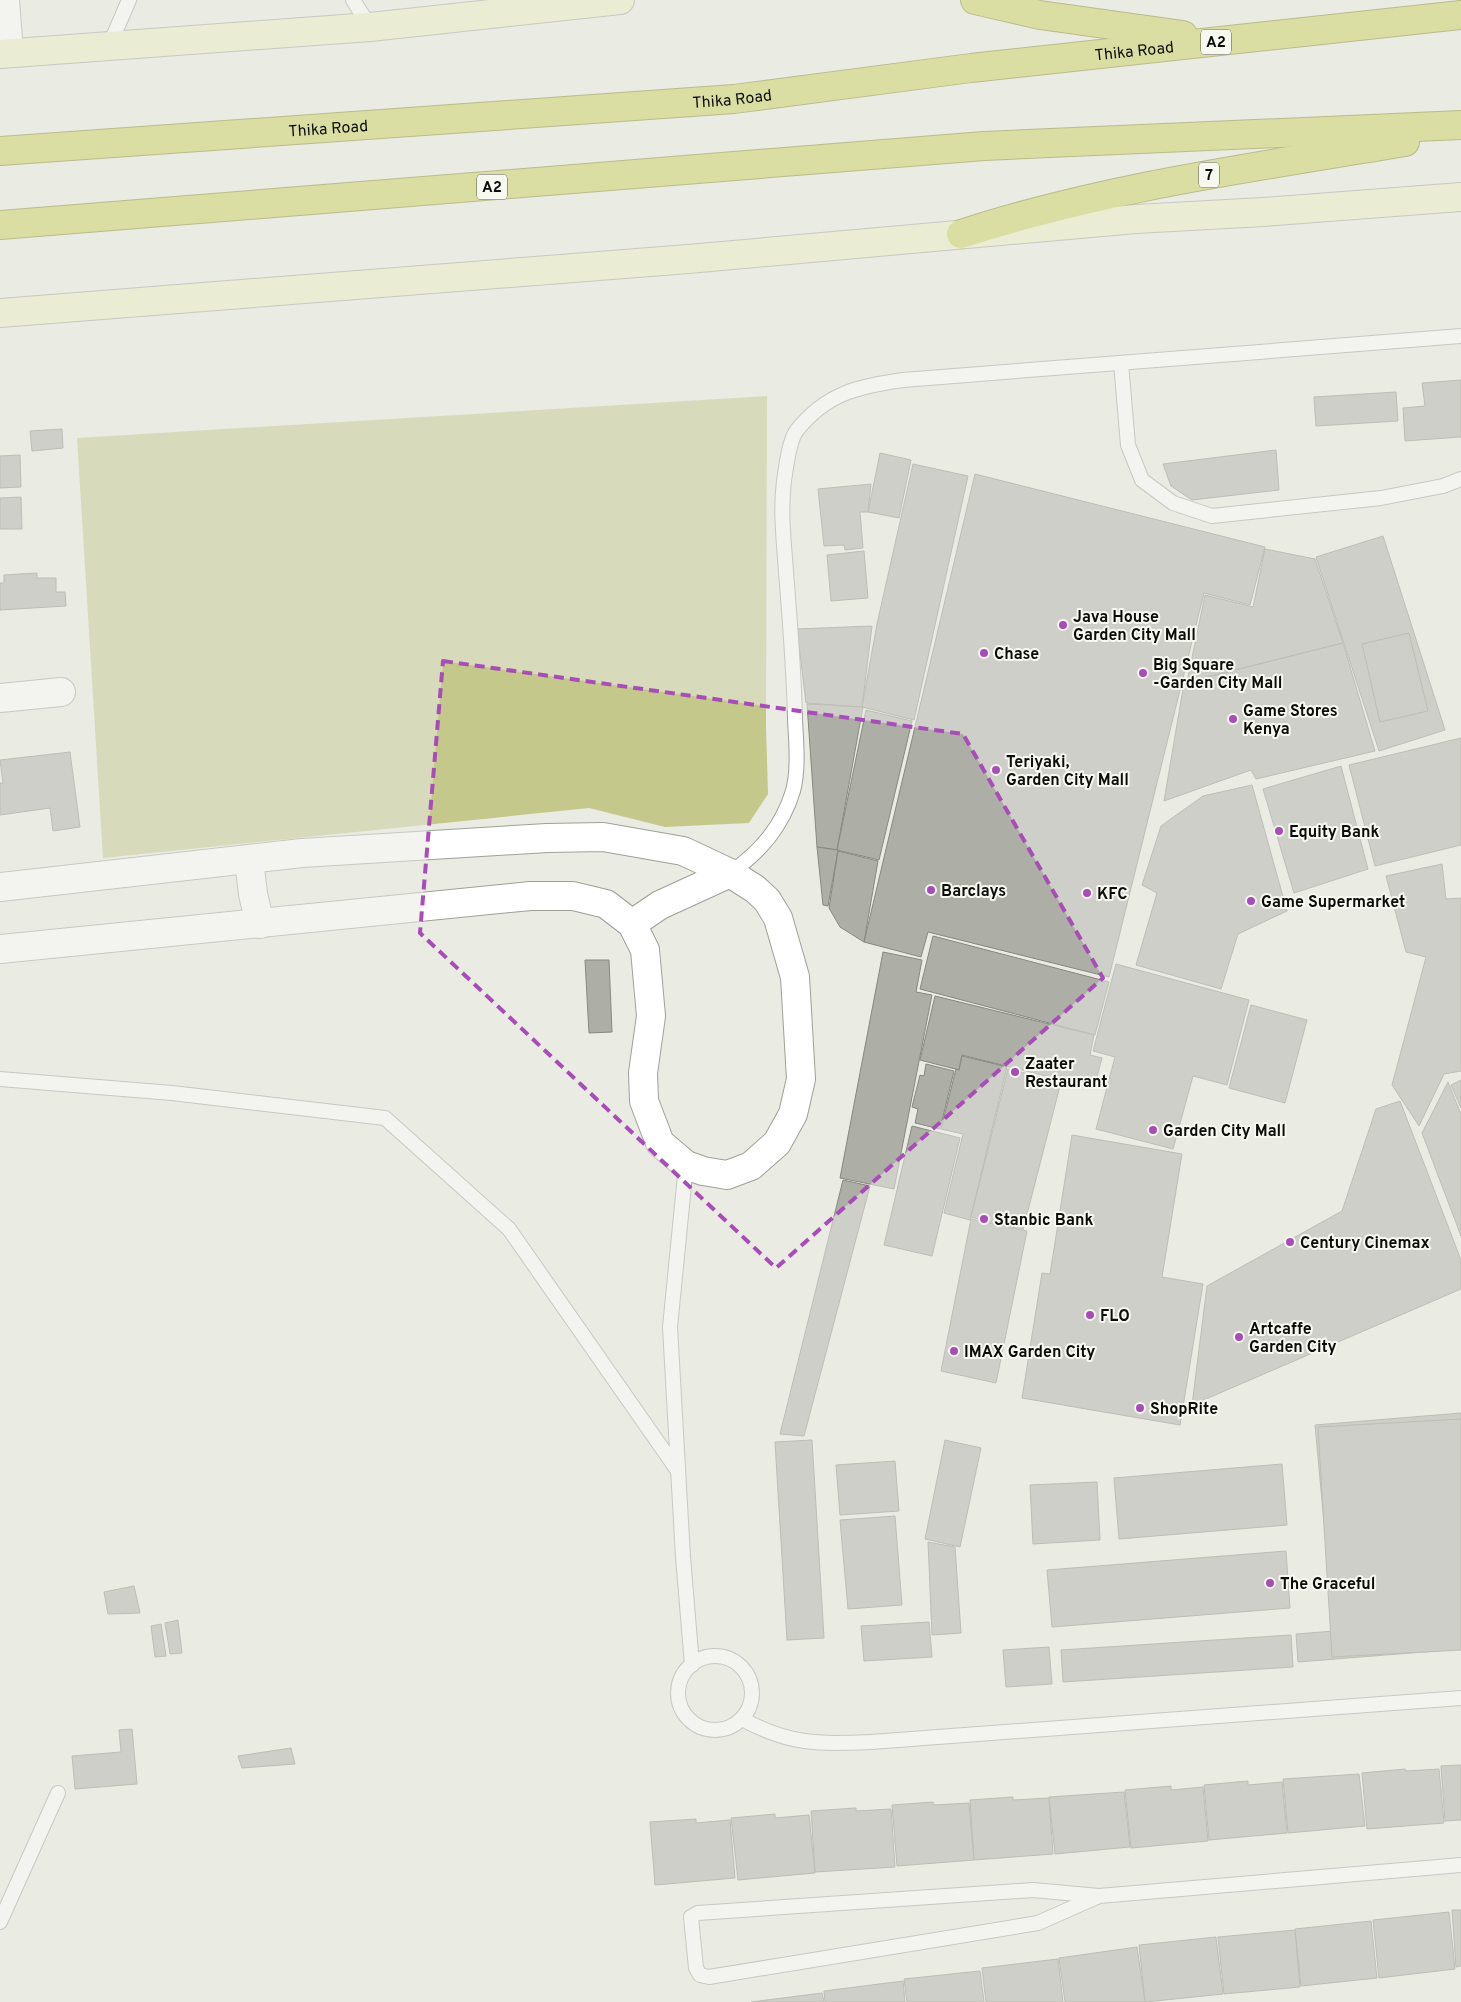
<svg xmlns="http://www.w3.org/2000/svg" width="1461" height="2002" viewBox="0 0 1461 2002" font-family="Overpass,sans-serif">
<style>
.green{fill:#c4c88a}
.building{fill:#adaea6;stroke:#878880}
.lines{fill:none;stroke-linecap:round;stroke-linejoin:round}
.service-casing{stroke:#9fa098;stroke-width:16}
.minor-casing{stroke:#9fa098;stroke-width:30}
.secondary-casing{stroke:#9fa098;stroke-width:30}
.trunk-casing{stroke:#7f831e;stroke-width:30}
.service{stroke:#fff;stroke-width:14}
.minor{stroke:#fff;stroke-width:28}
.secondary{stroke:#ebedbf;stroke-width:28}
.trunk{stroke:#cace54;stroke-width:28}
.marked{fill:none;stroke:#a84db8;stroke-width:4;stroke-dasharray:10 6;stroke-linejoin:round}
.poi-dot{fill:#a84db8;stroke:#f7f8f0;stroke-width:2}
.labels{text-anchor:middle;stroke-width:4;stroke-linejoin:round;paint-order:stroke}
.shield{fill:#f7f8f0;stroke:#52544f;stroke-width:1}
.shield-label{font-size:15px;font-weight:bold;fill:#0c0d0a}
.street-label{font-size:16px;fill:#0c0d0a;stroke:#f7f8f0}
.poi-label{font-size:16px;font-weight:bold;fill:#0c0d0a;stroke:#f7f8f0;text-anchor:start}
</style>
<rect width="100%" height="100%" fill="#eaebe3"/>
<path class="green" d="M767 396 766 727 768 794 749 823 665 827 589 808 103 858 77 438Z"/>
<g class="building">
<path d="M1461 380V437L1405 441 1403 408 1425 406 1422 383Z"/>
<path d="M1396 392 1398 421 1316 426 1314 397Z"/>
<path d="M62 429 63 448 32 451 30 431Z"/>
<path d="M1276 450 1279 490 1192 500 1171 486 1163 464Z"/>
<path d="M880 453 911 460 899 518 868 512Z"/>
<path d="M20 455 21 487 0 488V456Z"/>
<path d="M913 464 968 476 914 720 862 707 877 624Z"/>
<path d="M975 474 1265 547 1250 605 1204 593 1109 977 928 932 921 957 864 942Z"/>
<path d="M871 484 868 512H860L863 548 845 550 844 545 824 546 818 489Z"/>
<path d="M21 497 22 529H0V498Z"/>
<path d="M1383 536 1445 730 1379 751 1316 557Z"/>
<path d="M1265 549 1315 559 1343 643 1187 682 1205 595 1253 607Z"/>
<path d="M864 551 868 598 831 601 827 555Z"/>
<path d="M37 573V578H56V592H65L66 606 0 610V583H4V575Z"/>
<path d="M872 626 862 707 806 703 797 629Z"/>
<path d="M1409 633 1428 711 1380 722 1362 644Z"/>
<path d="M1343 643 1375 751 1256 779 1251 770 1164 801 1184 683Z"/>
<path d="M807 704 863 707 837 850 817 847Z"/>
<path d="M866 710 912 721 879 860 837 850Z"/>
<path d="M1461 738V845L1375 866 1349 765Z"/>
<path d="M70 752 80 827 53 831 50 808 0 815V783H3L0 760Z"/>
<path d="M1341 766 1368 869 1294 893 1263 789Z"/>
<path d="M1252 785 1287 911 1238 934 1221 989 1136 965 1157 893 1142 885 1161 826 1203 796Z"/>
<path d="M817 847 838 850 828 906 823 905Z"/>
<path d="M838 851 878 861 864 942 840 927 829 908Z"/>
<path d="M1442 864 1446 899 1461 898V1071L1444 1074 1419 1126 1392 1085 1426 957 1406 952 1386 876Z"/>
<path d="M933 936 1109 982 1095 1035 920 989Z"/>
<path d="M883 952 922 960 916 992 932 995 894 1189 840 1178Z"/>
<path d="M585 960H609L612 1032 589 1033Z"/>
<path d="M1116 964 1249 1000 1227 1085 1193 1076 1173 1149 1096 1129 1115 1057 1093 1051Z"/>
<path d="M935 996 1094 1035 1090 1055 1102 1058 1094 1088 962 1055 959 1070 920 1060Z"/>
<path d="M1251 1005 1307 1020 1285 1103 1229 1088Z"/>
<path d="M962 1056 1007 1067 970 1220 944 1213 963 1134 941 1129 956 1069 959 1070Z"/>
<path d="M926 1064 954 1071 940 1129 915 1123 918 1109 912 1107 920 1075 924 1076Z"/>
<path d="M1008 1069 1061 1082 1023 1230 971 1217Z"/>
<path d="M1461 1080V1108L1451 1085Z"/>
<path d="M1448 1082 1461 1114V1236L1422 1133Z"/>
<path d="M1400 1101 1461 1260V1289L1192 1405 1207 1286 1342 1211 1376 1109Z"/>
<path d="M912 1126 960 1138 932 1256 884 1245Z"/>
<path d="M1072 1135 1182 1154 1162 1277 1203 1284 1180 1425 1022 1398 1042 1273 1050 1274Z"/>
<path d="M843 1180 870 1186 804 1436 780 1434Z"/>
<path d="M971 1219 1027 1231 996 1383 941 1371Z"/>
<path d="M1461 1413V1649L1298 1662 1296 1634 1334 1631 1315 1425Z"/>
<path d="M1461 1419V1650L1332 1657 1318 1427Z"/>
<path d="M812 1440 824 1638 787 1640 775 1442Z"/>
<path d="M945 1440 981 1448 960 1547 925 1539Z"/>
<path d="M895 1461 899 1511 840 1515 836 1465Z"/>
<path d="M1282 1464 1287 1525 1119 1539 1114 1478Z"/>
<path d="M1097 1482 1100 1540 1033 1544 1030 1485Z"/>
<path d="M895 1516 902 1605 848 1609 840 1520Z"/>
<path d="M928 1542 955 1547 961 1633 932 1635Z"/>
<path d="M1286 1551 1290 1608 1052 1627 1047 1570Z"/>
<path d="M134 1586 140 1613 108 1614 104 1592Z"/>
<path d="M178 1620 182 1653 170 1654 165 1623Z"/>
<path d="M929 1622 932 1657 864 1661 861 1626Z"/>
<path d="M161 1624 166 1656 155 1657 151 1626Z"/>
<path d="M1291 1635 1293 1667 1063 1682 1061 1650Z"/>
<path d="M1049 1647 1052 1684 1006 1687 1003 1650Z"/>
<path d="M132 1729 137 1784 75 1789 72 1756 121 1752 119 1730Z"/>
<path d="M291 1748 295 1764 242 1768 238 1756Z"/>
<path d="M1461 1765V1820L1445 1821 1441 1766Z"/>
<path d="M1405 1769 1406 1771 1439 1769 1444 1823 1367 1829 1362 1773Z"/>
<path d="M1359 1774 1365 1826 1288 1833 1283 1779Z"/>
<path d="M1248 1781V1785L1282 1782 1287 1833 1209 1840 1204 1785Z"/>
<path d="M1171 1786V1790L1203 1787 1208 1841 1131 1848 1125 1790Z"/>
<path d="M1124 1792 1130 1847 1055 1854 1049 1797Z"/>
<path d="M1013 1797V1800L1049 1798 1053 1854 974 1860 970 1800Z"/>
<path d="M933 1802 934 1805 969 1803 974 1860 897 1866 892 1805Z"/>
<path d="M856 1808V1811L891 1809 895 1867 815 1872 811 1811Z"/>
<path d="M775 1814V1818L809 1815 815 1873 738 1880 731 1818Z"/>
<path d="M696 1819V1823L730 1820 735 1878 655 1885 650 1822Z"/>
<path d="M1452 1910H1461V1966L1456 1967Z"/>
<path d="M1449 1912 1455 1969 1379 1978 1373 1920Z"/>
<path d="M1371 1921 1377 1978 1301 1986 1295 1929Z"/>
<path d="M1295 1930 1300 1987 1224 1994 1218 1937Z"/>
<path d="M1216 1937 1223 1994 1145 2002 1139 1945Z"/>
<path d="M1137 1947 1145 2002H1065L1059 1958Z"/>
<path d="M1058 1959 1063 2002H986L982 1968Z"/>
<path d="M980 1971 984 2002H907L904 1979Z"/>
<path d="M903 1981 905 2002H825L824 1991Z"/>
<path d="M822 1993 824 2002H751Z"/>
</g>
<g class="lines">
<g class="service-casing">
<g id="service">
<path d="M353 0 370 27"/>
<path d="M110 44 129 0"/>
<path d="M1121 363 1128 445 1142 480 1173 503 1212 516 1381 498 1443 486 1461 479"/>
<path d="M730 873C760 852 782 827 793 791 799 768 796 742 795 719 794 670 790 621 786 572 784 541 780 512 784 481 786 468 789 440 797 430 827 393 859 386 903 380L1461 336"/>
<path d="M0 1079 172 1093 385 1118 509 1229 678 1471"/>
<path d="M686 1165 670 1327 683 1557 692 1665"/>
<circle cx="715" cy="1693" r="37"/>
<path d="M742 1719C790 1745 817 1744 871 1742L1461 1698"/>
<path d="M1099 1896 1038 1923 709 1977 700 1975 696 1968 691 1917 698 1913 1033 1890 1099 1896 1461 1865"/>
<path d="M0 1922 58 1793"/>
</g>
</g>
<g class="minor-casing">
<g id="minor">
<path d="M5 0 9 53"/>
<path d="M0 698 61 692"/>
<path d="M249 860 253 894 260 924"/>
<path d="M0 887 302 853 547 838 603 837 683 851 730 873 755 889 767 900 778 918 795 977 801 1079 793 1114 777 1143 751 1166 727 1175 703 1171 686 1165 660 1143 644 1101 643 1073 651 1016 645 950 632 924 606 904 573 896H530L0 949"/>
<path d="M632 924 660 905 730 873"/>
</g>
</g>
<g class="secondary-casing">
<g id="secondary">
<path d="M0 54 370 27 620 0"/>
<path d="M0 313 688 259 1136 219 1263 212 1461 197"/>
</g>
</g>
<g class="trunk-casing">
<g id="trunk">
<path d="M975 0 1040 15 1183 35"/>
<path id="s1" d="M0 151 734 99 971 68 1461 15"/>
<path d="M0 225 984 146 1461 125"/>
<path d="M961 234C1105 187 1256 167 1405 142"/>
</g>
</g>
<use href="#service" class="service"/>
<use href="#minor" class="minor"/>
<use href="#secondary" class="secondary"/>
<use href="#trunk" class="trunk"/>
</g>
<path d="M0 0H1461V2002H0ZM443 661 963 734 1103 978 776 1268 420 933Z" fill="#eaebe3" fill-opacity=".55" fill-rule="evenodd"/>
<path class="marked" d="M443 661 963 734 1103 978 776 1268 420 933Z"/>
<g class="poi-dot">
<circle cx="1063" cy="625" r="5"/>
<circle cx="984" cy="653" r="5"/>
<circle cx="1143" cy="673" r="5"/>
<circle cx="1233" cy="719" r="5"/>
<circle cx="996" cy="770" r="5"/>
<circle cx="1279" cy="831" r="5"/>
<circle cx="931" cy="890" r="5"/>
<circle cx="1087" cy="893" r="5"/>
<circle cx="1251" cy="901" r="5"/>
<circle cx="1015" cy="1072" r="5"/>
<circle cx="1153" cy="1130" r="5"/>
<circle cx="984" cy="1219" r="5"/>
<circle cx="1290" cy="1242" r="5"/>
<circle cx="1090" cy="1315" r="5"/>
<circle cx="1239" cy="1337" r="5"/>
<circle cx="954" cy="1351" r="5"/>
<circle cx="1140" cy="1408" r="5"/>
<circle cx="1270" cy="1583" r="5"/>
</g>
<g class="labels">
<g class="shield">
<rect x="1201" y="29.5" width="30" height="25" rx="4"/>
<rect x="1199" y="162.5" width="20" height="25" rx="4"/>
<rect x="477" y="174.5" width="30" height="25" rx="4"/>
</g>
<g class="shield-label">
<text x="1216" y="47">A2</text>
<text x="1209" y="180">7</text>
<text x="492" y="192">A2</text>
</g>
<g class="street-label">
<text dy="6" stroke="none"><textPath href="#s1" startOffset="1139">Thika Road</textPath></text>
<text dy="6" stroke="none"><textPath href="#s1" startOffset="734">Thika Road</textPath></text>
<text dy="6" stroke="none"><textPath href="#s1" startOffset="329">Thika Road</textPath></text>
</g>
<g class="poi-label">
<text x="1073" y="622">Java House<tspan x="1073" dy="18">Garden City Mall</tspan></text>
<text x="994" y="659">Chase</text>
<text x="1153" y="670">Big Square<tspan x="1153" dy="18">-Garden City Mall</tspan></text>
<text x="1243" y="716">Game Stores<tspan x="1243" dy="18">Kenya</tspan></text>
<text x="1006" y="767">Teriyaki,<tspan x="1006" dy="18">Garden City Mall</tspan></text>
<text x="1289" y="837">Equity Bank</text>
<text x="941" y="896">Barclays</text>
<text x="1097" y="899">KFC</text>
<text x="1261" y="907">Game Supermarket</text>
<text x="1025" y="1069">Zaater<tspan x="1025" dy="18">Restaurant</tspan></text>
<text x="1163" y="1136">Garden City Mall</text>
<text x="994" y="1225">Stanbic Bank</text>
<text x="1300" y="1248">Century Cinemax</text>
<text x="1100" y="1321">FLO</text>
<text x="1249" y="1334">Artcaffe<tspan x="1249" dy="18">Garden City</tspan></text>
<text x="964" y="1357">IMAX Garden City</text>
<text x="1150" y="1414">ShopRite</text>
<text x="1280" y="1589">The Graceful</text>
</g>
</g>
</svg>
